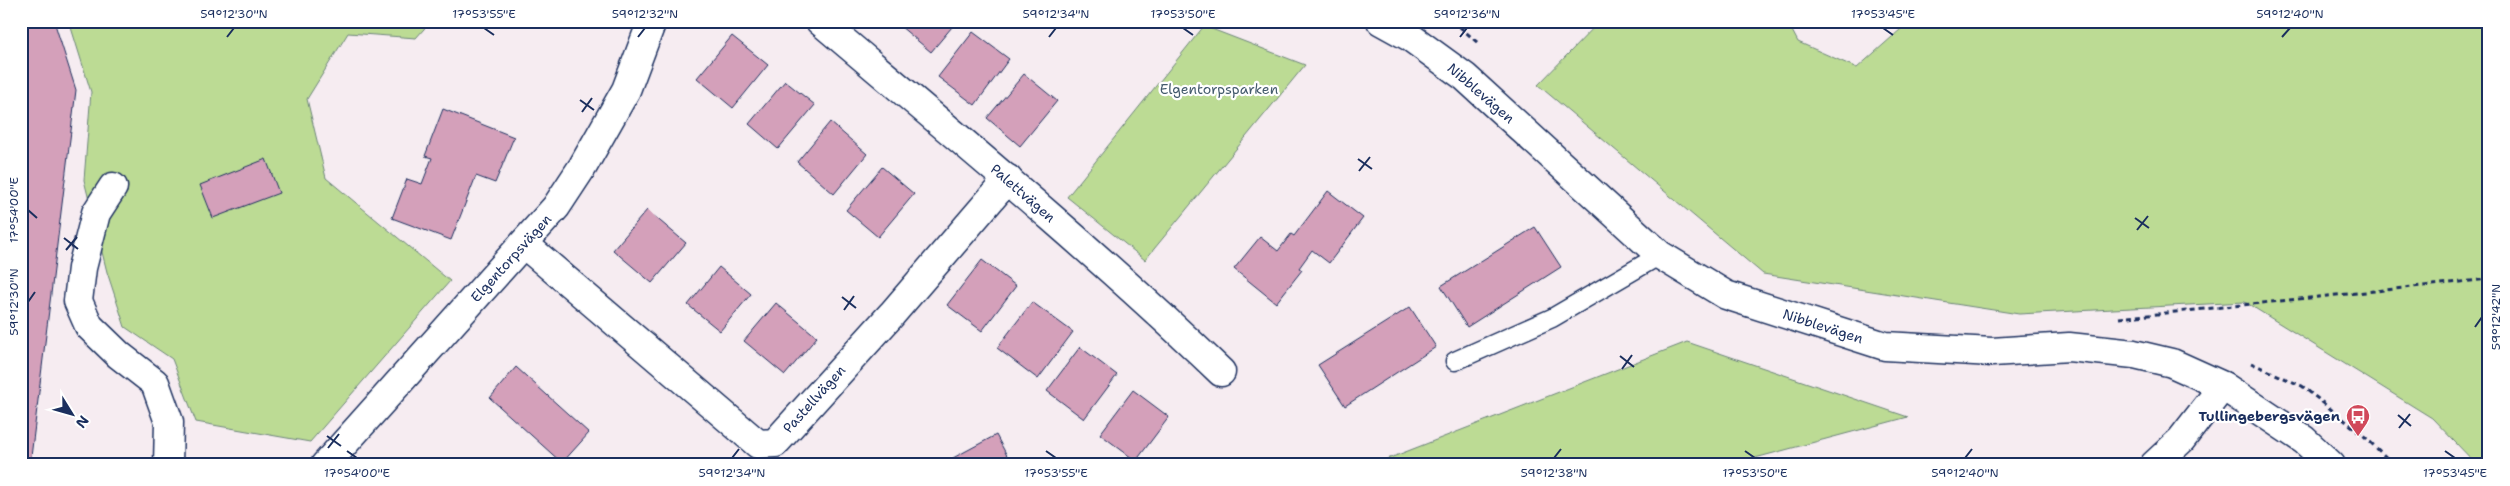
<svg xmlns="http://www.w3.org/2000/svg" width="2510" height="486" viewBox="0 0 2510 486" font-family="'Shantell Sans',sans-serif">
<style>
.green{fill:#bcdb94;stroke:#6c8579}
.building{fill:#d4a0ba;stroke:#1b2f5e}
.lines{fill:none;stroke-linecap:round;stroke-linejoin:round}
.lane-casing{stroke:#1b2f5e;stroke-width:21}
.street-casing{stroke:#1b2f5e;stroke-width:31}
.secondary-casing{stroke:#1b2f5e;stroke-width:31}
.path{stroke:#1b2f5e;stroke-width:3;stroke-dasharray:5 4;stroke-linecap:butt}
.lane{stroke:#fff;stroke-width:18}
.street{stroke:#fff;stroke-width:28}
.secondary{stroke:#fff;stroke-width:28}
.ticks{fill:none;stroke:#1b2f5e;stroke-width:2}
.labels{text-anchor:middle;stroke-width:4.5;stroke-linejoin:round;paint-order:stroke}
.park-label{font-size:14px;fill:#435a6c;stroke:#fff}
.street-label{font-size:14px;fill:#1b2f5e;stroke:#fff}
.poi-label{font-size:14px;font-weight:bold;fill:#1b2f5e;stroke:#fff;text-anchor:end}
.neatline{fill:none;stroke:#1b2f5e;stroke-width:2}
.ticks-label{font-size:12px;text-anchor:middle;fill:#1b2f5e}
</style>
<rect width="100%" height="100%" fill="#f6ecf1"/>
<filter id="ink" filterUnits="userSpaceOnUse"><feTurbulence type="fractalNoise" baseFrequency=".02" numOctaves="2"/><feDisplacementMap in="SourceGraphic" scale="10" xChannelSelector="R" yChannelSelector="G"/><feConvolveMatrix kernelMatrix="1 2 1 2 8 2 1 2 1" color-interpolation-filters="sRGB"/></filter>
<g filter="url(#ink)">
<g class="green">
<path d="M69 21H431L416 38 348 33 307 99 326 178 450 281 310 442 196 422 172 359 125 327 107 272 84 180 91 92Z"/>
<path d="M1600 21H1787L1798 42 1857 68 1910 21H2489V465H2477L2432 418 2245 302 2019 314 1763 274 1538 85Z"/>
<path d="M1204 26 1305 65 1145 260 1067 197Z"/>
<path d="M1687 342 1908 417 1729 465H1372Z"/>
</g>
<g class="building">
<path d="M21 21H54L76 90 30 465H21Z"/>
<path d="M894 21H957L931 52Z"/>
<path d="M973 32 1009 59 975 105 938 77Z"/>
<path d="M732 36 768 65 733 108 697 78Z"/>
<path d="M1024 74 1057 101 1020 146 987 118Z"/>
<path d="M785 81 815 105 778 149 749 124Z"/>
<path d="M443 109 514 137 495 183 476 176 451 240 392 218 407 179 422 184 432 158 425 156Z"/>
<path d="M830 122 867 154 834 194 797 162Z"/>
<path d="M266 159 279 193 213 218 200 185Z"/>
<path d="M882 167 914 194 878 237 846 210Z"/>
<path d="M1328 191 1363 218 1329 263 1312 250 1299 268 1302 270 1276 303 1234 269 1260 237 1278 251 1291 234 1294 236Z"/>
<path d="M647 210 686 243 652 283 613 250Z"/>
<path d="M1535 227 1561 267 1467 327 1441 286Z"/>
<path d="M982 260 1016 286 982 331 947 305Z"/>
<path d="M719 267 751 294 720 331 688 305Z"/>
<path d="M1032 302 1073 332 1038 379 997 348Z"/>
<path d="M776 303 817 337 785 375 744 341Z"/>
<path d="M1410 307 1436 347 1345 406 1318 365Z"/>
<path d="M1080 347 1117 375 1084 419 1047 391Z"/>
<path d="M516 367 589 433 562 463 490 398Z"/>
<path d="M1133 390 1169 417 1136 461 1100 434Z"/>
<path d="M996 435 1012 465H956L953 458Z"/>
</g>
<g class="lines">
<g class="lane-casing">
<path id="lane" d="M1455 361 1552 318 1660 255"/>
</g>
<g class="street-casing">
<g id="street">
<path d="M820 21C956 136 1093 249 1221 372"/>
<path d="M113 187 96 213 82 268 78 301 89 326 119 355 155 383 169 422 168 465"/>
<path d="M524 244 758 444 775 443 892 314 1008 179"/>
<path d="M325 465 556 207 583 166 626 90 652 21"/>
<path d="M2154 465 2181 440 2223 386"/>
</g>
</g>
<g class="secondary-casing">
<path id="secondary" d="M1381 21 1410 37 1465 77 1660 255 1726 295 1885 346 1992 352 2069 347 2134 354 2172 363 2223 386 2304 440 2331 465"/>
</g>
<g class="path">
<path d="M1453 21 1478 43"/>
<path d="M2119 318 2489 279"/>
<path d="M2251 363 2302 386 2363 435 2394 465"/>
</g>
<use href="#lane" class="lane"/>
<use href="#street" class="street"/>
<use href="#secondary" class="secondary"/>
</g>
</g>
<path class="ticks" d="M484 28 494 35M1183 28 1193 35M1883 28 1893 35M227 37 234 28M638 37 645 28M1049 37 1056 28M1460 37 1467 28M2282 37 2290 28M580 100 594 110M582 112 592 98M1358 159 1372 169M1359 171 1370 157M28 210 37 218M2135 218 2149 228M2137 230 2148 216M64 238 78 249M66 250 77 237M842 297 856 308M28 302 35 292M844 310 854 296M2475 327 2482 317M1620 356 1634 367M1622 369 1632 355M2398 415 2411 426M2399 428 2410 414M327 436 341 446M328 448 339 434M347 451 357 458M1046 451 1056 458M1745 451 1755 458M2445 451 2455 458M732 458 739 449M1554 458 1561 449M1965 458 1972 449"/>
<defs>
<g id="bus-pin" transform="scale(1.25)"><path d="M0 17L-7.5 6A9.5 9.5 0 1 1 7.5 6Z" fill="#d1495b" stroke="#fff"/><path d="M-5-6H5V4H4V6H2V4H-2V6H-4V4H-5ZM-3.5-4V0h7V-4ZM-3.5 1.2v1.5H-2V1.2ZM2 1.2v1.5H3.5V1.2Z" fill="#fff"/></g>
</defs>
<g fill-rule="evenodd">
<use href="#bus-pin" x="2358" y="416"/>
</g>
<g class="labels">
<g class="park-label">
<text x="1219" y="94">Elgentorpsparken</text>
</g>
<g class="street-label">
<text transform="translate(1481 93) rotate(41)" y="5">Nibblevägen</text>
<text transform="translate(1023 193) rotate(41)" y="5">Palettvägen</text>
<text transform="translate(511 258) rotate(-48)" y="5">Elgentorpsvägen</text>
<text transform="translate(1823 326) rotate(18)" y="5">Nibblevägen</text>
<text transform="translate(814 399) rotate(-48)" y="5">Pastellvägen</text>
</g>
<g class="poi-label">
<text x="2340" y="421">Tullingebergsvägen</text>
</g>
</g>
<rect width="2510" height="486" fill="none" stroke="#fff" stroke-width="55"/>
<g transform="translate(72 414) rotate(127)" stroke="#ffffff" stroke-width="4" paint-order="stroke">
<path d="M0-4L9 19L0 12L-9 19Z" fill="#1b2f5e"/>
<text y="-8" font-size="14" font-weight="bold" text-anchor="middle" fill="#1b2f5e">N</text>
</g>
<rect x="28" y="28" width="2454" height="430" class="neatline"/>
<g class="ticks-label">
<text x="234" y="18">59°12'30"N</text>
<text x="484" y="18">17°53'55"E</text>
<text x="645" y="18">59°12'32"N</text>
<text x="1056" y="18">59°12'34"N</text>
<text x="1183" y="18">17°53'50"E</text>
<text x="1467" y="18">59°12'36"N</text>
<text x="1883" y="18">17°53'45"E</text>
<text x="2290" y="18">59°12'40"N</text>
<text transform="translate(14 210) rotate(-90)" y="4">17°54'00"E</text>
<text transform="translate(14 302) rotate(-90)" y="4">59°12'30"N</text>
<text transform="translate(2496 317) rotate(-90)" y="4">59°12'42"N</text>
<text x="357" y="477">17°54'00"E</text>
<text x="732" y="477">59°12'34"N</text>
<text x="1056" y="477">17°53'55"E</text>
<text x="1554" y="477">59°12'38"N</text>
<text x="1755" y="477">17°53'50"E</text>
<text x="1965" y="477">59°12'40"N</text>
<text x="2455" y="477">17°53'45"E</text>
</g>
</svg>
